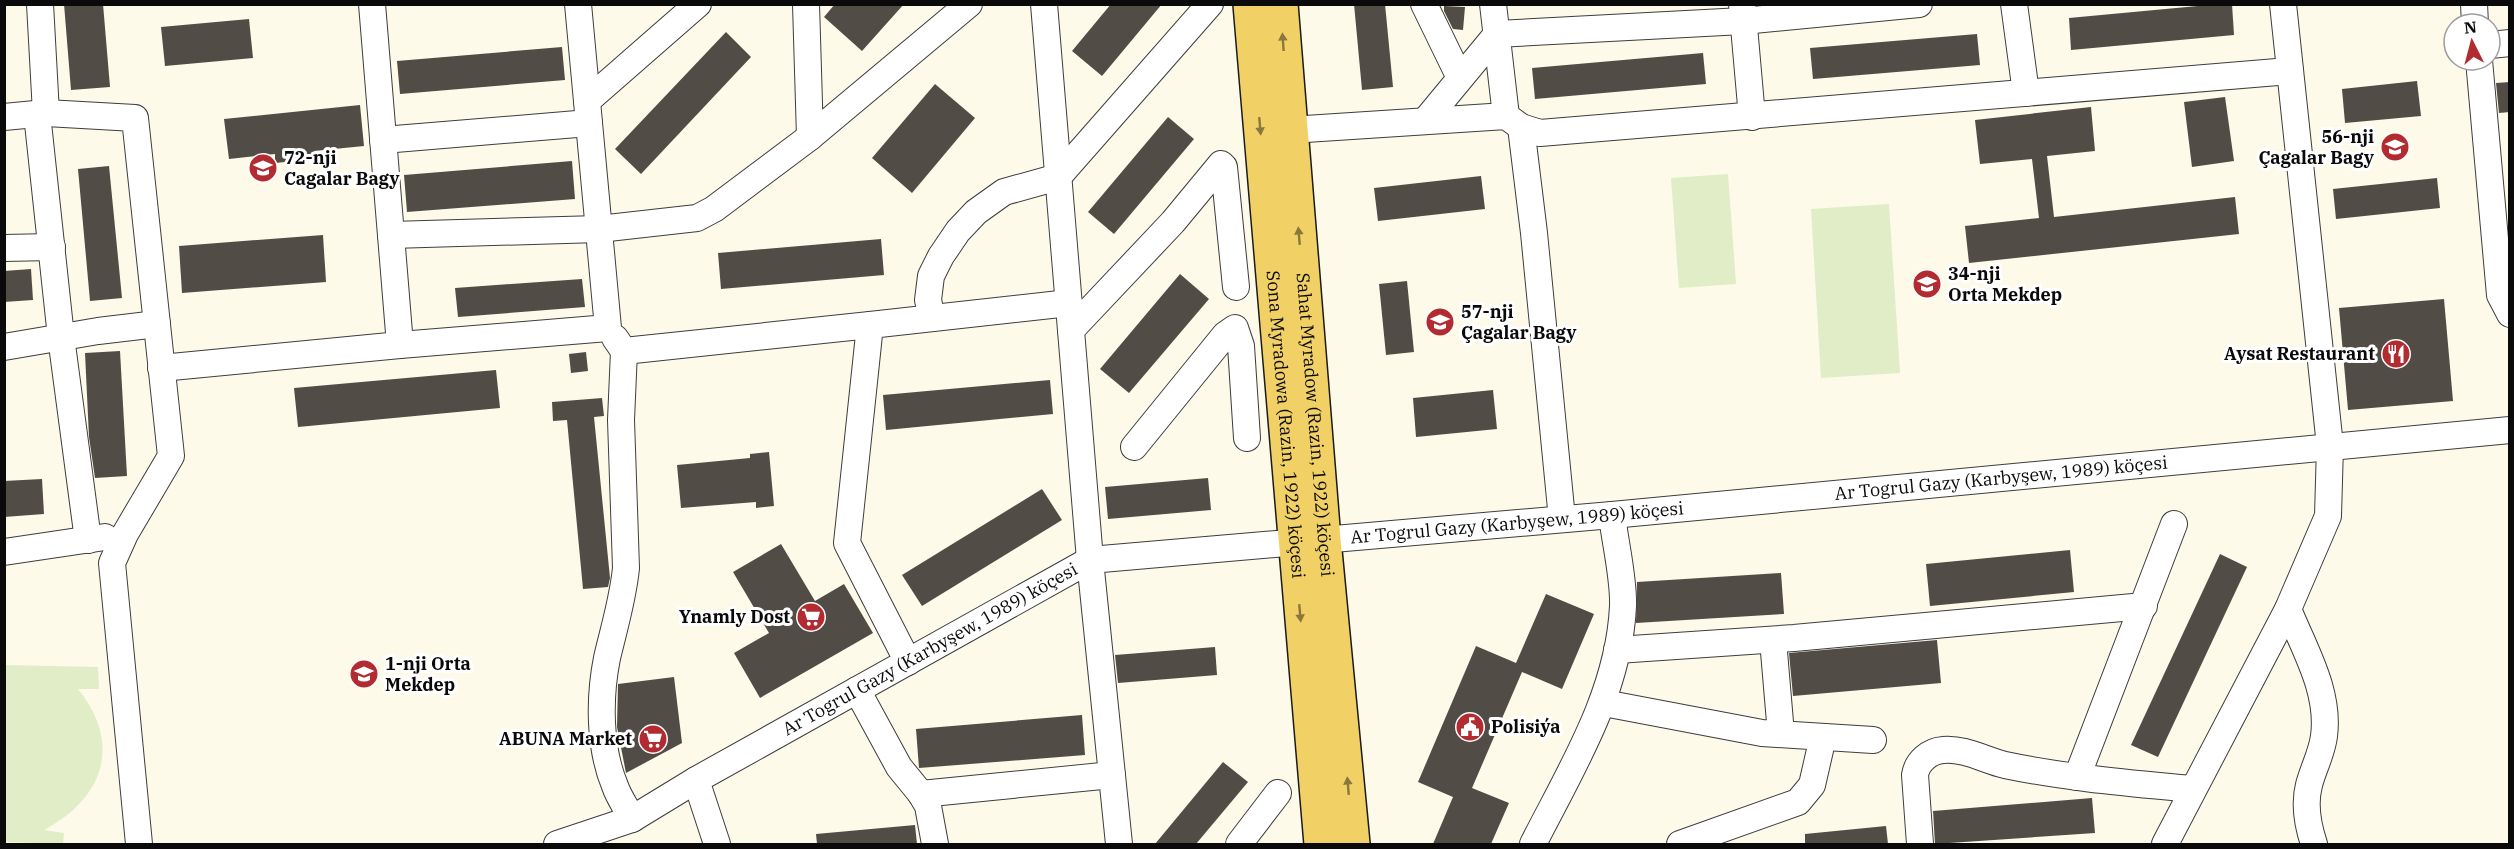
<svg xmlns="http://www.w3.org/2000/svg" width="2514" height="849" viewBox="0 0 2514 849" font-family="'IBM Plex Serif',serif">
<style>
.pitch{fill:#e0edc7}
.building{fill:#524c47}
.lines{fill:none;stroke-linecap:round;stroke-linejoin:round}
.minor-casing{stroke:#3d3d3d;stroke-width:28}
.major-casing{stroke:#1b1b1b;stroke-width:36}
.minor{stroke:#fff;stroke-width:26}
.major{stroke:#f1d065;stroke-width:33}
.oneway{fill:#89773c}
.labels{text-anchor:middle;stroke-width:6;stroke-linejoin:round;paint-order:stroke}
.poi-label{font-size:18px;font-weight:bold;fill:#0a0a0a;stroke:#fff;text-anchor:start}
.street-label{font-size:18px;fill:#0a0a0a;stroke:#fff}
</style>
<rect width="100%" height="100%" fill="#fefae9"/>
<g class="pitch">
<path d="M1728 174 1736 284 1679 288 1671 178Z"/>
<path d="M1889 204 1900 373 1821 378 1811 209Z"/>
<path d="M5 665 98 667 99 689H78C123 744 103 799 44 830L64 833 63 844 5 842Z"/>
</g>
<g class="building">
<path d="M64 4H103L110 87 71 90Z"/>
<path d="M835 4H904L862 51 824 17Z"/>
<path d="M1111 4H1162L1102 76 1072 51Z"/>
<path d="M1354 4H1385L1393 87 1362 90Z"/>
<path d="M2219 4H2232L2234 35 2071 50 2069 18Z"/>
<path d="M1444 6 1465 7 1463 30 1453 29 1444 11Z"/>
<path d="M249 19 253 58 165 66 161 27Z"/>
<path d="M726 32 751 57 641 174 615 149Z"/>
<path d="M1977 34 1980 65 1813 79 1810 48Z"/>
<path d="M562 47 565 80 400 94 397 61Z"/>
<path d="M1703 53 1706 84 1535 99 1532 68Z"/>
<path d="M2417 81 2421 116 2345 123 2342 89Z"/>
<path d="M2510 82V112L2499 113 2496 83Z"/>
<path d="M935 84 975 118 912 193 872 158Z"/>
<path d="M2225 97 2234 161 2192 167 2184 102Z"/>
<path d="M360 105 364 146 314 151 315 159 275 163V154L229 159 224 119Z"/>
<path d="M2091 107 2095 151 2047 156 2054 217 2235 197 2239 234 1969 263 1965 226 2039 218 2032 159 1980 164 1975 120Z"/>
<path d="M1168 117 1194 139 1114 234 1088 212Z"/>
<path d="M572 161 575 199 407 212 404 175Z"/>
<path d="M109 166 122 298 90 301 78 169Z"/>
<path d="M1481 176 1485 209 1378 221 1374 188Z"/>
<path d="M2437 178 2440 208 2336 219 2333 189Z"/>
<path d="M323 235 326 282 182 293 179 246Z"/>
<path d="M881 239 884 275 721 289 718 253Z"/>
<path d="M31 269 33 300 4 302V271Z"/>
<path d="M1180 274 1209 299 1129 393 1100 369Z"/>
<path d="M582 279 585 307 458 317 455 288Z"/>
<path d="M1407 281 1414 352 1386 355 1379 284Z"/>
<path d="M2444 299 2453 401 2348 410 2339 308Z"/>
<path d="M120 351 127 476 95 478 89 437 85 353Z"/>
<path d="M586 352 588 371 571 373 569 354Z"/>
<path d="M496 370 500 408 298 427 294 388Z"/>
<path d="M1050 380 1053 414 886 430 883 395Z"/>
<path d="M1493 390 1497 429 1416 437 1413 398Z"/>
<path d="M602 398 604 416 594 417 610 578 608 587 583 589 567 420 553 421 552 402Z"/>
<path d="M769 452 774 506 756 508V502L681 508 677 465 750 458V454Z"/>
<path d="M1208 478 1211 510 1108 519 1105 487Z"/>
<path d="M42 479 44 514 4 517V481Z"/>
<path d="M1042 489 1062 520 922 606 902 575Z"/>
<path d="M781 544 815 601 844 584 873 633 760 698 734 653 769 633 733 572Z"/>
<path d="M2070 550 2074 592 1930 606 1926 564Z"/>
<path d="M2220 554 2247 567 2158 757 2131 745Z"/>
<path d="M1781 573 1784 614 1636 623 1637 582Z"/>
<path d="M1546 594 1594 614 1562 689 1522 672 1472 788 1509 803 1491 844H1433L1453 797 1418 782 1476 646 1516 663Z"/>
<path d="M1937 640 1941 683 1793 696 1789 653Z"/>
<path d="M1215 647 1217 675 1118 683 1115 655Z"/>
<path d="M674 677 682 743 626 773 617 727 618 684Z"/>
<path d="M1082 715 1085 755 919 768 916 729Z"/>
<path d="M1223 762 1248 782 1196 844H1155Z"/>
<path d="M2092 798 2095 833 1935 844 1933 811Z"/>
<path d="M915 825 917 844H817L816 834Z"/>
<path d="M1886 826 1888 844H1805V834Z"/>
</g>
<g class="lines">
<g class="minor-casing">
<g id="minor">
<path d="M40 4 46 113"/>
<path d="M806 4 810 137"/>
<path d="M1044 4 1090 560 1119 844"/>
<path d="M1424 4 1460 78"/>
<path d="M1493 4 1506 116"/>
<path d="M1742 4 1752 117"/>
<path d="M2014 4 2026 93"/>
<path d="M2474 4 2475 24"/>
<path d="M2490 45 2510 43"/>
<path d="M2479 60 2500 295 2510 314"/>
<path d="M587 101 698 4"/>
<path d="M37 114 61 337 88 540"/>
<path d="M4 117 46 113 135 118 171 456 125 534 112 563 139 844"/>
<path d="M1425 121 1497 34 1743 21 1919 4"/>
<path d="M1521 127 1534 233 1562 519"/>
<path d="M1290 130 1506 116 1521 127 1540 133 2290 71"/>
<path d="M383 140 589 123"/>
<path d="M391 235 599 229 697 218 714 209 810 137 969 4"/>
<path d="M4 248 52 247"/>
<path d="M932 318 928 300 931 276 941 256 958 231 976 212 1004 192 1058 177 1210 4"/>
<path d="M1071 330 1173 222 1221 164 1224 167 1236 287"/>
<path d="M615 338 624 351 870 325"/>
<path d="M400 345 608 328 578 4"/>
<path d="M4 347 98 331 157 324"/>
<path d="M624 351 621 420 626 568C623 599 614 628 607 658 599 698 599 748 615 786 619 798 627 808 632 819"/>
<path d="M161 368 400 345 372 4"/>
<path d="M1134 447 1225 335 1235 328 1241 346 1247 438"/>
<path d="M4 552 105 537"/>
<path d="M2288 609C2304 649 2330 691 2324 736 2322 753 2313 769 2309 785 2304 804 2308 826 2314 844"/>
<path d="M1773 640 1781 734"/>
<path d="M1617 650 1794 638 2144 606"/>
<path d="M908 662 847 543 870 325 1069 303"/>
<path d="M857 690 899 767 921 794 928 806 935 844"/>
<path d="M1604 703 1762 733 1873 740"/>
<path d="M2077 777 2174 524"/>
<path d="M696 780 717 844"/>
<path d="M921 794 1112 775"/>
<path id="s1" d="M557 844 632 819 696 780 1090 560 1612 515 2510 430"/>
<path d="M1239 844 1278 793"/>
<path d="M1533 844C1571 769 1619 693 1623 606 1624 578 1615 543 1612 515"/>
<path d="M1680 844 1798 802 1812 785 1823 737"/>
<path d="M1920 844 1915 775C1917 762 1929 751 1943 750 1964 748 1985 760 2005 765 2067 778 2130 783 2192 789"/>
<path d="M2165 844 2288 609 2328 516 2330 446 2283 4"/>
</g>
</g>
<g class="major-casing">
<g id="major">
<path id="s2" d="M1250 4 1321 844"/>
<path id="s3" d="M1281 4 1324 540 1353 844"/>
</g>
</g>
<use href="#minor" class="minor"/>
<use href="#major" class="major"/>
</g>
<defs><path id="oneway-solid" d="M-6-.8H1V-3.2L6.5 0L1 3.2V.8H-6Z" transform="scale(1.5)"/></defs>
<g class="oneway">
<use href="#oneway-solid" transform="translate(1283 42) rotate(-94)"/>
<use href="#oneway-solid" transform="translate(1260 126) rotate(85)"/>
<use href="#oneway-solid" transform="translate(1299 236) rotate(-95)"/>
<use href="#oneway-solid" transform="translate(1300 613) rotate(85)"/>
<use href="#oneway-solid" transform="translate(1348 786) rotate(-95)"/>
</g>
<defs>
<g id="school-disc" transform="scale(1.5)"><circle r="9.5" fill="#b22b30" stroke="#fff"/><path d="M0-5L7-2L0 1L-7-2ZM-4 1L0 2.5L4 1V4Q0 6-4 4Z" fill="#fff"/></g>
<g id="restaurant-disc" transform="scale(1.5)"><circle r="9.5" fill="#b22b30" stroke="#fff"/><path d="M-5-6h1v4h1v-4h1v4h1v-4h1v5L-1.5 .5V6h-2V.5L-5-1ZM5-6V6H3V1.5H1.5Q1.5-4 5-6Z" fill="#fff"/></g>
<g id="supermarket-disc" transform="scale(1.5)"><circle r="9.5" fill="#b22b30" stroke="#fff"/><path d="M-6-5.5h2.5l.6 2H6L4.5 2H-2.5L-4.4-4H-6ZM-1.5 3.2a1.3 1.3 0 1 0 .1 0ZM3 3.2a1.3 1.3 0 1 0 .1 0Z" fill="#fff"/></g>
<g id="civic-disc" transform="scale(1.5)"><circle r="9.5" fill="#b22b30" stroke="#fff"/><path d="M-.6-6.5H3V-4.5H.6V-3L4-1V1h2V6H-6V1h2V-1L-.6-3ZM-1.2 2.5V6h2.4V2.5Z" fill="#fff"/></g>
</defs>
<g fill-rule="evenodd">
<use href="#school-disc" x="2395" y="147"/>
<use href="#school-disc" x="263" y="168"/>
<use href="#school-disc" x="1927" y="284"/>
<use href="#school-disc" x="1440" y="322"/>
<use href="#restaurant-disc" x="2396" y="354"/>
<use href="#supermarket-disc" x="811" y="617"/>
<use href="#school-disc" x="364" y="674"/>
<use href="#civic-disc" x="1470" y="727"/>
<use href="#supermarket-disc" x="653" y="739"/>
</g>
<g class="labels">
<g class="poi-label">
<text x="2374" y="143" text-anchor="end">56-nji<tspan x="2374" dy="21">Çagalar Bagy</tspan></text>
<text x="284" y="164">72-nji<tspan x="284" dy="21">Cagalar Bagy</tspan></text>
<text x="1948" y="280">34-nji<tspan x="1948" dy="21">Orta Mekdep</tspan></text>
<text x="1461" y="318">57-nji<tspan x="1461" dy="21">Çagalar Bagy</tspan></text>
<text x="2375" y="360" text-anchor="end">Aysat Restaurant</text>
<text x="790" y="623" text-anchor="end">Ynamly Dost</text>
<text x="385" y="670">1-nji Orta<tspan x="385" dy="21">Mekdep</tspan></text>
<text x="1491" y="733">Polisiýa</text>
<text x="632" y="745" text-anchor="end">ABUNA Market</text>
</g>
<g class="street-label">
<text dy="6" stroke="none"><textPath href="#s2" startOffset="422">Sona Myradowa (Razin, 1922) köçesi</textPath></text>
<text dy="6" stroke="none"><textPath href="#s3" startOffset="422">Sahat Myradow (Razin, 1922) köçesi</textPath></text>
<text dy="6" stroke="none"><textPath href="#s1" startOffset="1520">Ar Togrul Gazy (Karbyşew, 1989) köçesi</textPath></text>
<text dy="6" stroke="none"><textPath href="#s1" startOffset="1034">Ar Togrul Gazy (Karbyşew, 1989) köçesi</textPath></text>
<text dy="6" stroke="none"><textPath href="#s1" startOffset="422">Ar Togrul Gazy (Karbyşew, 1989) köçesi</textPath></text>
</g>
</g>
<rect width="2514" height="849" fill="none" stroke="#0a0a0a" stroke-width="12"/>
<g transform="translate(2472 42) rotate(354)"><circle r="28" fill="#ffffff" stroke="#9d9d9d" stroke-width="1.5"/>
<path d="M0-4.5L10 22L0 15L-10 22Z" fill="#b22b30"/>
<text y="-9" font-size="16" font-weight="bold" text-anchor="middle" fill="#0a0a0a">N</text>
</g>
</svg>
